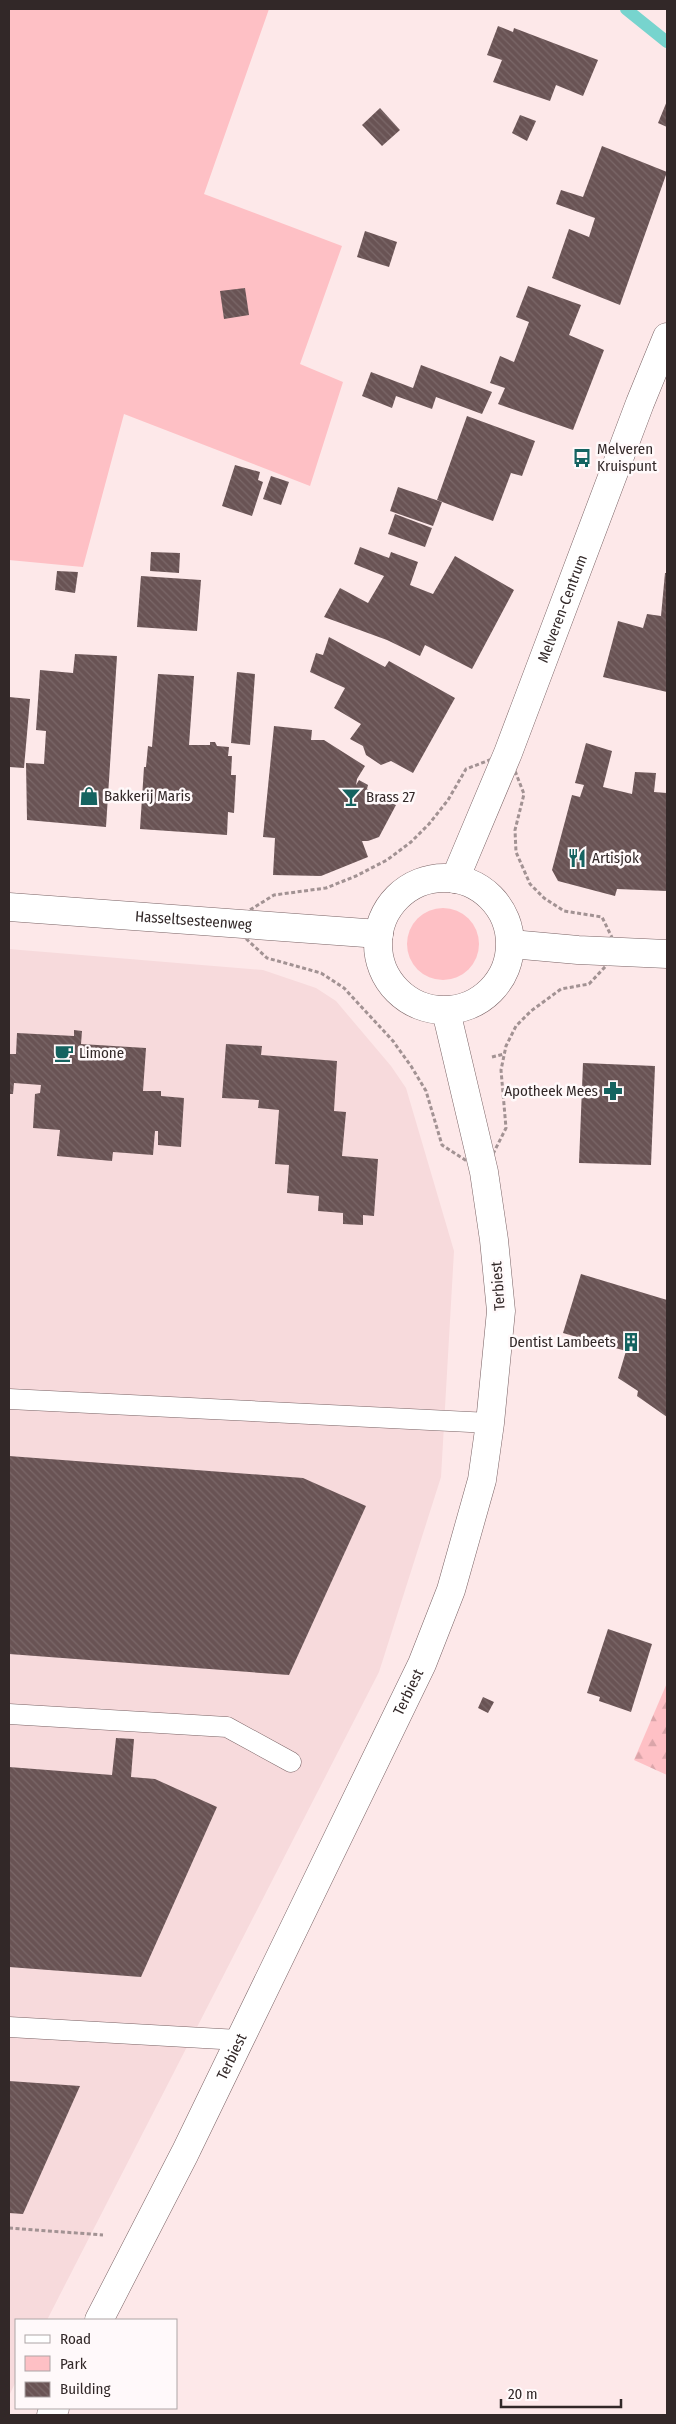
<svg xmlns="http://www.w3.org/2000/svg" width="676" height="2424" viewBox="0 0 676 2424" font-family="'Fira Sans Condensed',sans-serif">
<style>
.built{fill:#f7dadc}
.green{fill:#fec0c5}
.forest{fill:url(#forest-firs)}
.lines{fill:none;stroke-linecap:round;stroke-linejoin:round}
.stream{stroke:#77d4ce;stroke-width:12}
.building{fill:url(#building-back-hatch)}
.service-casing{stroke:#796264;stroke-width:21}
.minor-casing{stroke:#796264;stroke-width:29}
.secondary-casing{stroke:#796264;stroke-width:29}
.path{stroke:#a29293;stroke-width:3;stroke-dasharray:4 2.5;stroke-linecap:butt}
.service{stroke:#fff;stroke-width:20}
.minor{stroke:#fff;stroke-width:28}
.secondary{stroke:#fff;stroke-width:28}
.labels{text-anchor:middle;stroke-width:5;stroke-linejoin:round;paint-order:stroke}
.poi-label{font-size:15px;fill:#322828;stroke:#fff9fa;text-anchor:start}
.street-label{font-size:15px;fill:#322828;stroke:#fff9fa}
</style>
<defs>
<pattern id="forest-firs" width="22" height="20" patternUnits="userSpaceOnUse" patternTransform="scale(1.25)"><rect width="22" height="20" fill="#fec0c5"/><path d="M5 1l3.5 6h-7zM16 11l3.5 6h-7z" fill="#daa5a9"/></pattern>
<pattern id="building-back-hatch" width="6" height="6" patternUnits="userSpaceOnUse" patternTransform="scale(1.25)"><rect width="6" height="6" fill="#695354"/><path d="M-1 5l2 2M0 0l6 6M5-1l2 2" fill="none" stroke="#7b6869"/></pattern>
</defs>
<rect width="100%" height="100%" fill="#fde8e9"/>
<path class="built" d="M9 949 263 970 316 988 336 1001 391 1066 406 1088 454 1251 441 1477 379 1672 47 2320H16V2381L9 2396Z"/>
<g class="green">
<path d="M9 9H269L204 194 342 246 300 364 343 382 310 486 124 414 83 567 9 560Z"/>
<circle cx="443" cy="944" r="36"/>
</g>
<path class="forest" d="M667 1683V1775L634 1760Z"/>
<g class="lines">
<path class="stream" d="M626 9 667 42"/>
</g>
<g class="building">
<path d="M498 26 513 32 514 28 598 60 583 96 556 85 550 101 493 82 502 60 487 55Z"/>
<path d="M667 101V127L658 123Z"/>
<path d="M380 108 400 130 382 146 362 125Z"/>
<path d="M520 115 536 121 527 141 512 133Z"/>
<path d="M602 146 667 172 620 305 552 278 569 229 589 237 595 218 556 204 561 190 583 197Z"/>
<path d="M365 231 397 242 389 267 357 257Z"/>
<path d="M528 286 581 305 569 335 604 350 573 430 498 404 505 388 490 383 500 356 514 362 529 322 516 317Z"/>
<path d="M245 288 249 315 224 319 220 291Z"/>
<path d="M421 365 492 392 482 414 436 397 432 409 396 396 392 408 362 396 371 372 413 388Z"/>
<path d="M467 416 535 441 522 476 511 473 493 521 437 500Z"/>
<path d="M235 465 260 472 258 480 263 482 252 516 222 506Z"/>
<path d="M271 476 289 482 281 505 263 499Z"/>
<path d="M398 487 442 502 433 526 390 511Z"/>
<path d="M395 514 432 528 425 547 388 534Z"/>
<path d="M360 547 389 558 391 552 418 562 410 585 433 594 455 556 514 590 472 669 425 645 420 656 387 640 324 617 340 588 368 603 384 576 354 564Z"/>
<path d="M151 552 180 553 179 573 150 571Z"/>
<path d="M57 571 78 572 75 593 55 590Z"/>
<path d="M665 573H667V692L603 677 618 621 643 628 647 614 661 616Z"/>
<path d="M141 576 201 580 197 631 137 627Z"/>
<path d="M329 637 385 667 389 661 455 698 413 773 391 761 381 765 366 755 363 746 350 739 361 724 334 708 345 688 310 672 316 653 323 655Z"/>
<path d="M75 654 117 656 106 827 27 820 26 763 44 764 46 731 36 730 40 670 73 673Z"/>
<path d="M237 672 255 674 250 745 231 743Z"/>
<path d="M158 674 194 676 189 745H210V742H215L217 746 229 747 228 756H232L231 775H236L234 813 228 812 227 835 140 829 144 767H146L148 746 152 747Z"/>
<path d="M9 697 30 699 24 768 9 767Z"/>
<path d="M274 726 312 730 311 740H324L365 766 357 779 356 785 359 780 368 785 367 789 396 805 379 837 368 841H362L368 857 321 876 273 875 275 838 263 837Z"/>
<path d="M586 743 612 751 603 787 632 794 635 772 656 773 654 792 667 793V891L617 889 615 896 558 881 552 870 572 795 580 797 584 785 575 783Z"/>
<path d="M74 1030 82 1031 81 1044 146 1048 143 1091H161V1096L184 1098 181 1147 158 1145V1131H155L153 1155 113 1152 112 1161 57 1156 60 1130 33 1128 35 1094 40 1093 41 1085 14 1083 13 1094H9V1054H16L17 1033 74 1036Z"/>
<path d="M226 1044 262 1046 261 1055 337 1061 334 1111 346 1112 342 1156 378 1159 374 1216 363 1215V1225L343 1224V1213L318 1211 319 1196 287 1193 289 1165 275 1164 279 1110 258 1108 259 1100 222 1098Z"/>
<path d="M583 1063 655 1066 651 1165 579 1163Z"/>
<path d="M581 1274 667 1300V1417L637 1396 638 1391 618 1378 626 1351 563 1333Z"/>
<path d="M9 1456 303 1478 366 1506 289 1675 9 1654Z"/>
<path d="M608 1629 652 1644 631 1712 599 1701 600 1697 587 1693Z"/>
<path d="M483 1697 494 1702 488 1713 478 1708Z"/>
<path d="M116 1738 134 1739 131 1777 155 1779 217 1807 141 1977 9 1967V1767L112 1775Z"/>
<path d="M9 2081 80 2086 23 2214 9 2213Z"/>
</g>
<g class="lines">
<g class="service-casing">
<g id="service">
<path d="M9 1399 490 1423"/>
<path d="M9 1714 227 1727 291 1762"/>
<path d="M9 2027 239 2040"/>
</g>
</g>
<g class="minor-casing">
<g id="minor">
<path id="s1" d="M99 2320 185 2153 422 1664 451 1590 482 1480 490 1423 501 1311 494 1240 484 1172 446 1011"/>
<path d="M51 2415 55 2408"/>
</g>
</g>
<g class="secondary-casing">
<g id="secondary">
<circle cx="444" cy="944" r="66"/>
<path id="s2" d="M455 879 508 753 640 403 667 337"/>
<path id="s3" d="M9 907 379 934"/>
<path d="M511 944 578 950 667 954"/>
</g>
</g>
<g class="path">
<path d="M508 753 524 794 515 830 516 852 530 884 544 898 564 911 602 917 619 952 589 984 561 989 531 1011 516 1026 506 1046 501 1070 506 1128 484 1172 442 1145 426 1091 411 1066 393 1041 344 988 321 973 267 958 229 923 274 895 326 888 356 876 387 860 411 842 429 824 448 800 466 769Z"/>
<path d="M492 1057 504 1054"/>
<path d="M9 2228 103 2235"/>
</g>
<use href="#service" class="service"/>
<use href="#minor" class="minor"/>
<use href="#secondary" class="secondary"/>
</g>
<defs>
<g id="bus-bare" transform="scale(1.5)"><path d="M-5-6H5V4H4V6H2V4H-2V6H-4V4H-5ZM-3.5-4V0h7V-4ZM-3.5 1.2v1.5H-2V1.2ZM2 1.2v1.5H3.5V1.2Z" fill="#156360" stroke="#fff9fa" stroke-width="2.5" paint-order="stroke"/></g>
<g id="shop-bare" transform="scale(1.5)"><path d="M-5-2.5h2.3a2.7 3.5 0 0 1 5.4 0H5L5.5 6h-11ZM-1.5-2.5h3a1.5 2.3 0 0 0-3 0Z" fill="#156360" stroke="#fff9fa" stroke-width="2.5" paint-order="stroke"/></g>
<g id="bar-bare" transform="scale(1.5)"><path d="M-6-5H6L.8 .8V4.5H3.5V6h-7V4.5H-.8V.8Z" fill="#156360" stroke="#fff9fa" stroke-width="2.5" paint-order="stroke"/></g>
<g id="restaurant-bare" transform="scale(1.5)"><path d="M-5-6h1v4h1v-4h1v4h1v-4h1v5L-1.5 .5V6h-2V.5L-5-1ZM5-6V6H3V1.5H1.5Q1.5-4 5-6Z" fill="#156360" stroke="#fff9fa" stroke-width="2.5" paint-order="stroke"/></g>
<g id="cafe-bare" transform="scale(1.5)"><path d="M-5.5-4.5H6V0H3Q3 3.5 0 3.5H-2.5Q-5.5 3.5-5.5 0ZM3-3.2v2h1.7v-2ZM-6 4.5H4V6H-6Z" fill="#156360" stroke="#fff9fa" stroke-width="2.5" paint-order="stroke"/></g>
<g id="pharmacy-bare" transform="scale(1.5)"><path d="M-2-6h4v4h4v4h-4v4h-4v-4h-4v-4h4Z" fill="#156360" stroke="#fff9fa" stroke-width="2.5" paint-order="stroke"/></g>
<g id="building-bare" transform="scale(1.5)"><path d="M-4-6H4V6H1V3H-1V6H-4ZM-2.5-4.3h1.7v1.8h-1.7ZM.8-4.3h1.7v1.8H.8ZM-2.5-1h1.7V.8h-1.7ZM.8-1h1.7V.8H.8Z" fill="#156360" stroke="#fff9fa" stroke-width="2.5" paint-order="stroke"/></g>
</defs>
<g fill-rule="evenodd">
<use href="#bus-bare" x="582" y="458"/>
<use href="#shop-bare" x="89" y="796"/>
<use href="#bar-bare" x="351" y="797"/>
<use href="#restaurant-bare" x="577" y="858"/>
<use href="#cafe-bare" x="64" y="1053"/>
<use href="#pharmacy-bare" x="613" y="1091"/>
<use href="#building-bare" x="631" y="1342"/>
</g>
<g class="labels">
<g class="poi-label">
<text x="597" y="454">Melveren<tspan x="597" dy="17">Kruispunt</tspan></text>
<text x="104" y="801">Bakkerij Maris</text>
<text x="366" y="802">Brass 27</text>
<text x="592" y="863">Artisjok</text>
<text x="79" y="1058">Limone</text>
<text x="598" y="1096" text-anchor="end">Apotheek Mees</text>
<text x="616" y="1347" text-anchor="end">Dentist Lambeets</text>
</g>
<g class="street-label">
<text dy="5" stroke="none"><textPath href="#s2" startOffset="291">Melveren-Centrum</textPath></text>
<text dy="5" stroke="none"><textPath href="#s3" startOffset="185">Hasseltsesteenweg</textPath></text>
<text transform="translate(498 1286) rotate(-94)" y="5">Terbiest</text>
<text dy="5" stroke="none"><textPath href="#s1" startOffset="700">Terbiest</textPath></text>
<text dy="5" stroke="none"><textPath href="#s1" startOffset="295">Terbiest</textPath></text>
</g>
</g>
<rect width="676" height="2424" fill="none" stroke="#322828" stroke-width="20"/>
<rect x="15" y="2319" width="162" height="90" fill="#fff9fa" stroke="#ada5a6"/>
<rect x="25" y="2335" width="25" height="8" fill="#ffffff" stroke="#ada5a6"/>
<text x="60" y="2344" font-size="15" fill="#322828">Road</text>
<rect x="25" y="2356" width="25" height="15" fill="#fec0c5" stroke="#ada5a6"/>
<text x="60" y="2369" font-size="15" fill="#322828">Park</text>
<rect x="25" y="2382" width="25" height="15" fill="url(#building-back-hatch)" stroke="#ada5a6"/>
<text x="60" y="2394" font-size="15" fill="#322828">Building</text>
<path d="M501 2399v8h120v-8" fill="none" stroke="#322828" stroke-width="2.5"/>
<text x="508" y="2399" font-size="15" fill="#322828" stroke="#fff9fa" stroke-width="4" paint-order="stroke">20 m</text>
</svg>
